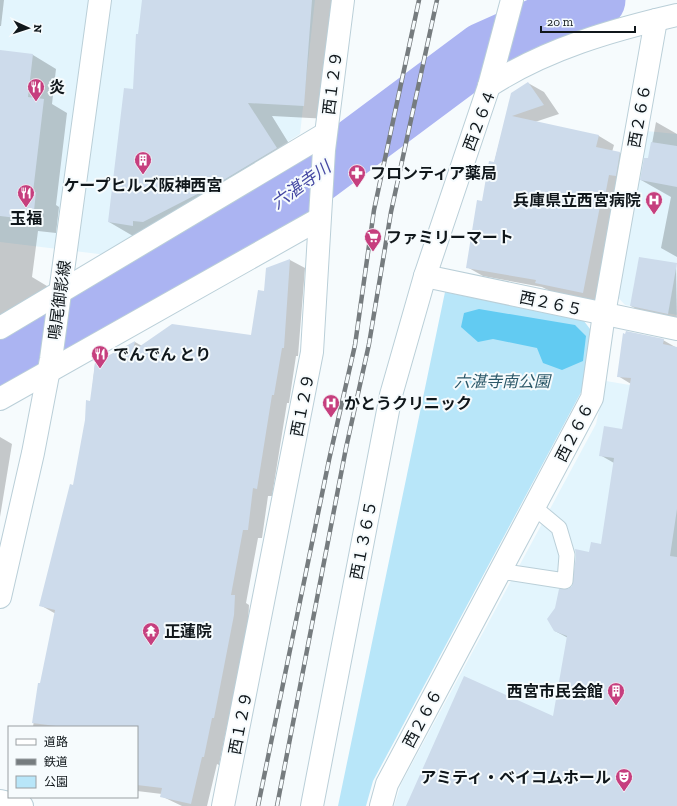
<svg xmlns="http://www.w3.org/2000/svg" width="677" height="806" viewBox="0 0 677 806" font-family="'Zilla Slab','Noto Sans JP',serif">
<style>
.built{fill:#e3f5fd}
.green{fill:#b8e6f9}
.forest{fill:#62cbf2}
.shadow{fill:#0003}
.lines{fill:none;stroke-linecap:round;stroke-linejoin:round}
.river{stroke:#abb4f2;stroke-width:57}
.building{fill:#cddbeb}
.lane-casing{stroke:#bacfd8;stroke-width:17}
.street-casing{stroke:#bacfd8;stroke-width:24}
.secondary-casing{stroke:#bacfd8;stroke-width:24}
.lane{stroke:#fff;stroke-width:15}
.street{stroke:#fff;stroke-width:22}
.secondary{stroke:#fff;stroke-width:22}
.rail-casing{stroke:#767c7f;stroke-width:4.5}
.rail{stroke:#f6fbfd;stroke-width:3;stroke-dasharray:9;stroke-linecap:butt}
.labels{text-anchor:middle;stroke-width:4;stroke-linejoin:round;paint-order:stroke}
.street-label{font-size:16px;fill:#10171b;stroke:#f6fbfd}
.poi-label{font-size:16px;font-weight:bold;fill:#10171b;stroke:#f6fbfd;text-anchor:start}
.park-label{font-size:16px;font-style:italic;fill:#2b5869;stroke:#f6fbfd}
.water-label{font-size:17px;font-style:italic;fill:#4649a3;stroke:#f6fbfd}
</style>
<rect width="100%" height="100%" fill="#f6fbfd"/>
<g class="built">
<path d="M0 0H315L300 134 107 255 0 242Z"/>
<path d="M646 131 677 134V315L625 305 616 295Z"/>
<path d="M606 381 677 393V806H394L401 784 596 424Z"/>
</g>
<path class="green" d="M445 292 584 321 593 333 586 383 373 781 366 806H338Z"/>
<path class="forest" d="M479 309 575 325 586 336 583 361 562 370 543 363 537 348 493 339 478 342 461 327 464 313Z"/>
<g class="shadow">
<path d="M0 0H4L1 26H0Z"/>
<path d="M143 0H338L329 119 272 116 301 163 243 198 168 236H133L109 222 134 90Z"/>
<path d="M0 51 33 55 56 69 52 104 67 113 56 205 59 207 56 233 38 231 32 277 47 286 46 310 0 325Z"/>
<path d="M528 83 544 92 559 114 535 122 599 136 614 145 612 152 620 153 635 162 599 301 552 292 542 287 483 276 467 267 512 94Z"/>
<path d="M656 122 677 134V257L661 248 671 197 641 180 649 160Z"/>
<path d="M290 260 305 268 298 356H296L289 403H287L272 496H268L262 538H258L246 603 249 605 248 624 229 726H227L219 765 217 764 207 806H182L161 796 162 794 137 791V727H33L39 684H41L56 614 40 605 74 486 91 402 95 363 135 342 142 346 252 336 265 292 267 269Z"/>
<path d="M676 264 677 322 649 316 631 306Z"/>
<path d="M663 340 677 348V806H407L560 722 568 638 555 631 568 590 573 586 589 553 602 545 614 463 600 455 623 430 631 384 618 376Z"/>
<path d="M0 437 12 444 0 517Z"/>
</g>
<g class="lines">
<path class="river" d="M0 365 87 316 279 203 483 51 597 0"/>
</g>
<g class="building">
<path d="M142 0H312L304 106 248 103 277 148 217 184 143 222 133 221V226L108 222 124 88 133 89 136 34H138Z"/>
<path d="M0 50 33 54 28 97 44 99 33 192H36L33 220 0 216Z"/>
<path d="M528 82 544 105 512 116 599 135 596 147 620 152 616 176 609 175 605 196H602L583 293 535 283 536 280 466 268 477 200 482 201 489 161 494 162 511 93Z"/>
<path d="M651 142 677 146V187L640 180 644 158H648Z"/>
<path d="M639 257 677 263 668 314 630 306Z"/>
<path d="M290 259 284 348H282L274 395H272L257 489 253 488 248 530H243L231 595H235L234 615 214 718H212L204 757H202L191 804 160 797 162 788 137 785V727H64L32 723 38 683H40L55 610 39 606 70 484 73 485 85 420 86 400 90 401 95 363 135 341 133 351 172 324 251 335 258 290 264 291 266 268Z"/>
<path d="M626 331 664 339 663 344 677 347V509L670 556 677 557V806H406L464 676 553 716 567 636 554 631 547 619 555 608 559 589H568L572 586 576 556 575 549 589 552 591 542 601 544 614 458 599 456 604 426 622 429 631 378 617 377 623 333 625 334Z"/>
</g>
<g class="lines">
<g class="lane-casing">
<path id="lane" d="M500 571 565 581 567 555 559 528 535 508"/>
</g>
<g class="street-casing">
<g id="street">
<path d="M489 86 512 0"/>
<path d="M425 276 677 329"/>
<path d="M0 328 325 134"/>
<path d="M0 399 319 219"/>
<path d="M223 806 312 352 324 150 343 0"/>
<path d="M312 806 391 395 425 276 489 86C546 49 612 30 677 15"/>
<path d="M381 806 387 784 592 398 604 314 656 20"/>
</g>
</g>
<g class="secondary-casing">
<g id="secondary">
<path d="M0 597 33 453 51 359 100 0"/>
<path d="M0 801 22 806"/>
</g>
</g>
<use href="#lane" class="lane"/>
<use href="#street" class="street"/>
<use href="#secondary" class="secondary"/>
<g class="rail-casing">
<g id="rail">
<path d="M258 806 329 460 355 345 374 210 419 0"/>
<path d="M277 806 346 448 369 344 391 212 437 0"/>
</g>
</g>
<use href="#rail" class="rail"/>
</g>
<defs>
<g id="restaurant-pin" transform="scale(0.9)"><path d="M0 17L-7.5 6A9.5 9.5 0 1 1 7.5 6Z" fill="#c63f7e" stroke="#f6fbfd"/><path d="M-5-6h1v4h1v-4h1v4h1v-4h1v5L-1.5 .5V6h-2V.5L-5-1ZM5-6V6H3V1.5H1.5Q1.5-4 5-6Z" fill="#fff"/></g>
<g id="building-pin" transform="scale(0.9)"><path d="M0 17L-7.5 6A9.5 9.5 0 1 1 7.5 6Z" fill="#c63f7e" stroke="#f6fbfd"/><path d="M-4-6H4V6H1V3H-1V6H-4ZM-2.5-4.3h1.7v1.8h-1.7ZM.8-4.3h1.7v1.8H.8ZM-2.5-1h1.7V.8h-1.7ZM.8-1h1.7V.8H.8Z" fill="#fff"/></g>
<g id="pharmacy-pin" transform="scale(0.9)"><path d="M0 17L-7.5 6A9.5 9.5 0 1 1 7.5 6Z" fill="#c63f7e" stroke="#f6fbfd"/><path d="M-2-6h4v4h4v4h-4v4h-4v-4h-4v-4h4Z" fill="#fff"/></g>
<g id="hospital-pin" transform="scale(0.9)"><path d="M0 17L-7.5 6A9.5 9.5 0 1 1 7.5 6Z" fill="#c63f7e" stroke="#f6fbfd"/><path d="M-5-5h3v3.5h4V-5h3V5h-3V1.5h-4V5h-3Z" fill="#fff"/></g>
<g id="supermarket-pin" transform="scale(0.9)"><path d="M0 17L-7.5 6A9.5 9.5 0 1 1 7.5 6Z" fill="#c63f7e" stroke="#f6fbfd"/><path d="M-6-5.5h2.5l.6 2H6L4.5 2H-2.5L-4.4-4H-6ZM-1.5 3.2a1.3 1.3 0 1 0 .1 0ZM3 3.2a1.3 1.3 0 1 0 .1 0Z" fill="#fff"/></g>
<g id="temple-pin" transform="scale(0.9)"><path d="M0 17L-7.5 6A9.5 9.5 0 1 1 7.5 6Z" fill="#c63f7e" stroke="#f6fbfd"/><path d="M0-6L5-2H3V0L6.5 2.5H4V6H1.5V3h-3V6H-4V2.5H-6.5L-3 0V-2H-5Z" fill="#fff"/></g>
<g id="theatre-pin" transform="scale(0.9)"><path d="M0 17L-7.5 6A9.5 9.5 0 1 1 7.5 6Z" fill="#c63f7e" stroke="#f6fbfd"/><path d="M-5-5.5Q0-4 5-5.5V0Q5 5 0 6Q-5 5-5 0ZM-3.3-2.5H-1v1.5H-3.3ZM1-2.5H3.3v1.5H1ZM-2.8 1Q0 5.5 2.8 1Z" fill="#fff"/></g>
</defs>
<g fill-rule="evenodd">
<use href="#restaurant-pin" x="36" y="87"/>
<use href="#building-pin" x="143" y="160"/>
<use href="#pharmacy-pin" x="357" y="173"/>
<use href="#restaurant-pin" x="26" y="193"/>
<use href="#hospital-pin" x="654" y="200"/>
<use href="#supermarket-pin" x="373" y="237"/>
<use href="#restaurant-pin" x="100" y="354"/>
<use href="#hospital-pin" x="331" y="403"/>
<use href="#temple-pin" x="151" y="631"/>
<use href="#building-pin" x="616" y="691"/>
<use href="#theatre-pin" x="624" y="777"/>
</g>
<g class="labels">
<g class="street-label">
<text transform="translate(332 83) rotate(-83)" y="6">西１２９</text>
<text transform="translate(639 116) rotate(-80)" y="6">西２６６</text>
<text transform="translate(479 120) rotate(-69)" y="6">西２６４</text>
<text transform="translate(59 300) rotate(-82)" y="6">鳴尾御影線</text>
<text transform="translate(551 303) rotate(12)" y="6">西２６５</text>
<text transform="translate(302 405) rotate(-79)" y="6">西１２９</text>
<text transform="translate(574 432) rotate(-63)" y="6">西２６６</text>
<text transform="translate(363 540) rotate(-79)" y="6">西１３６５</text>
<text transform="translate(422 718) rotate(-62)" y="6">西２６６</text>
<text transform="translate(240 723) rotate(-79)" y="6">西１２９</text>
</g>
<g class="poi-label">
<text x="49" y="93">炎</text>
<text x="370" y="179">フロンティア薬局</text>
<text x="143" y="191" text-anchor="middle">ケープヒルズ阪神西宮</text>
<text x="641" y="206" text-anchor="end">兵庫県立西宮病院</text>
<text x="26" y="224" text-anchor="middle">玉福</text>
<text x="386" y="243">ファミリーマート</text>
<text x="113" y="360">でんでん とり</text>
<text x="344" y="409">かとうクリニック</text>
<text x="164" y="637">正蓮院</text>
<text x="603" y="697" text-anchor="end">西宮市民会館</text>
<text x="611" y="783" text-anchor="end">アミティ・ベイコムホール</text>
</g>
<g class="park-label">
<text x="502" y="387">六湛寺南公園</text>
</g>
<g class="water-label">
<text transform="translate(301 185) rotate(-36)" y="6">六湛寺川</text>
</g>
</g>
<rect x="8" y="726" width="130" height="72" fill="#f6fbfd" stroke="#9aa0a3"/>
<rect x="16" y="739" width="20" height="6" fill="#ffffff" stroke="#9aa0a3"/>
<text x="44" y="746" font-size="12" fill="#10171b">道路</text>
<rect x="16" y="759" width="20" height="6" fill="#767c7f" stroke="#9aa0a3"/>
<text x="44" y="766" font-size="12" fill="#10171b">鉄道</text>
<rect x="16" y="776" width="20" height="12" fill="#b8e6f9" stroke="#9aa0a3"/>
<text x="44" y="786" font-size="12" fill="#10171b">公園</text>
<g transform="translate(28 28) rotate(93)" stroke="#f6fbfd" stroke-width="3" paint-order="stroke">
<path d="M0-3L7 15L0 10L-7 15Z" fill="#10171b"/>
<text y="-6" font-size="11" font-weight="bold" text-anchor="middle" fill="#10171b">N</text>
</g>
<path d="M541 26v6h94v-6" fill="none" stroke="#10171b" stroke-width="2"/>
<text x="547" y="26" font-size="12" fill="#10171b" stroke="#f6fbfd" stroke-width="3" paint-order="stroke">20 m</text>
</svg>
